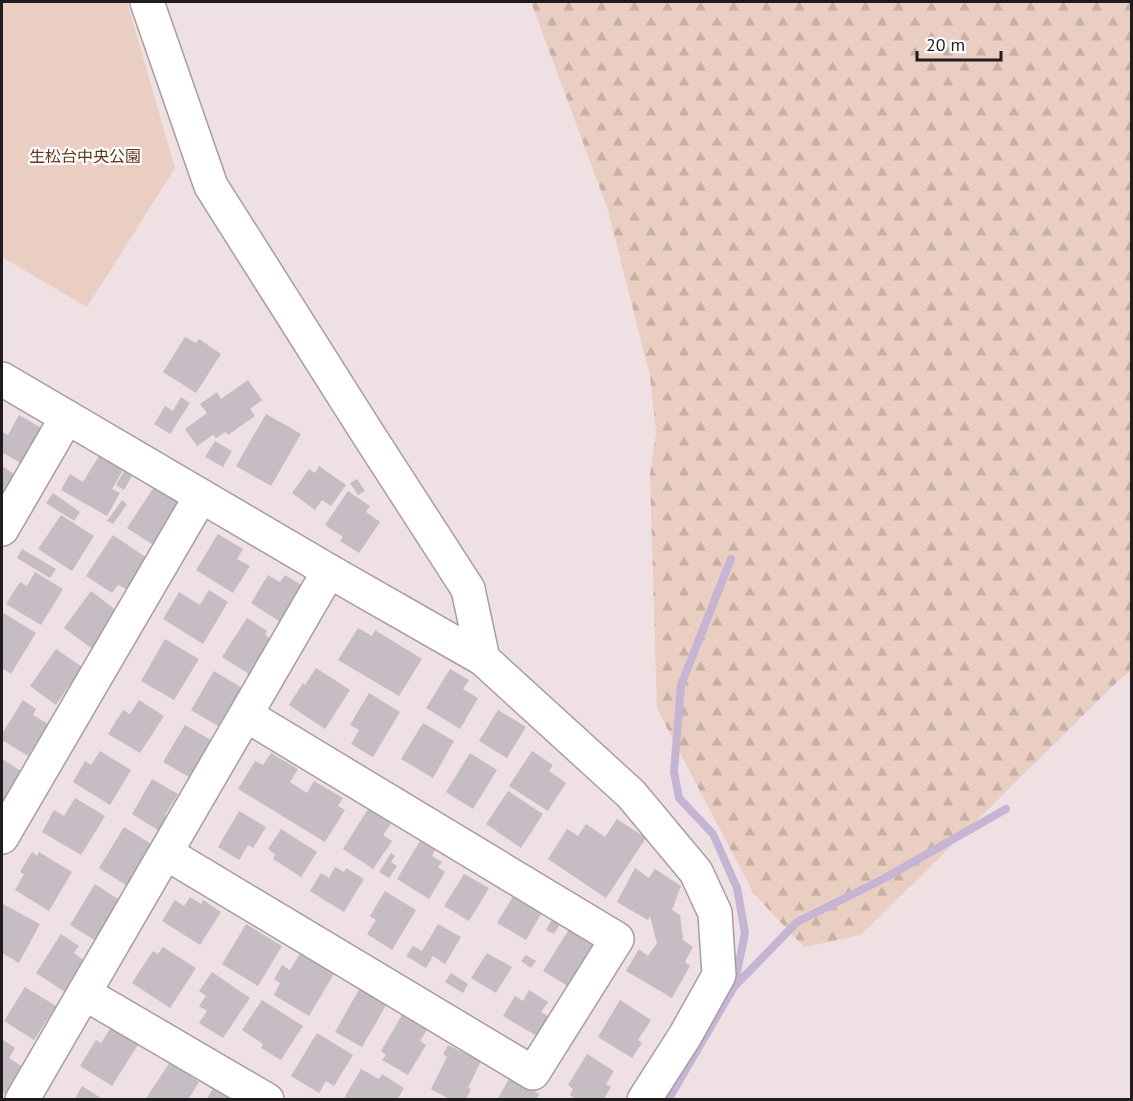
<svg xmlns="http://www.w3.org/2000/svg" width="1133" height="1101" viewBox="0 0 1133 1101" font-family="'PT Sans','Noto Sans JP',sans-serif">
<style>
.forest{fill:url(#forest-firs)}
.park{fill:#e9cec1}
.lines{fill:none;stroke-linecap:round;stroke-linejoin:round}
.stream{stroke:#c6b4d4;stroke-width:8}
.building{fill:#c6bcc3}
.minor-casing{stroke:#a99c9f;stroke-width:36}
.tertiary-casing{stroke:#a99c9f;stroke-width:36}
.minor{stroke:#fff;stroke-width:33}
.tertiary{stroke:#fff;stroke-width:33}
.labels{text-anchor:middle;stroke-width:4.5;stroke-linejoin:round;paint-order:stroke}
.park-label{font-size:16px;fill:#65351b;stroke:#fff}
</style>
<defs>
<pattern id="forest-firs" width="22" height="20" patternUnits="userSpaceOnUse" patternTransform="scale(1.5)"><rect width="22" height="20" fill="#e9cec1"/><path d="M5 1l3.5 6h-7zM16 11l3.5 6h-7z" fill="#c8b0a5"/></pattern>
</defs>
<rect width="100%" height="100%" fill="#eee0e3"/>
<path class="forest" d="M531 2H1131V671L1118 681 861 935 804 947 754 894 657 709 650 475 656 433 650 376 608 210Z"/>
<path class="park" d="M2 2H127L175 168 87 307 2 257Z"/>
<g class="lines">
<g class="stream">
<path d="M735 986 797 922 885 878 1006 809"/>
<path d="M668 1100 734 987 745 933 737 888 713 834 679 798 674 772 681 685 731 559"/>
</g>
</g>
<g class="building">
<path d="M185 337 196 343 199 339 221 354 196 393 163 372Z"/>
<path d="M248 380 262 400 250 409 255 416 228 435 226 432 216 438 213 435 197 446 185 429 207 413 200 404 217 392 221 399Z"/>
<path d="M181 397 190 403 170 434 154 424 165 406 173 411Z"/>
<path d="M266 414 301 434 271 486 236 466Z"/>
<path d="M19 415 48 432 27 467 2 452V432L8 435Z"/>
<path d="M215 441 232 451 223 467 205 457Z"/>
<path d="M99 456 123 470 112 489 120 493 107 516 61 490 70 474 83 482Z"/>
<path d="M2 466 22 479 2 511Z"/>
<path d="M127 466 135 471 124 490 116 485Z"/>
<path d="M319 466 346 485 331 506 322 500 315 510 292 493 309 469 315 473Z"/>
<path d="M357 479 365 491 358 495 350 483Z"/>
<path d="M154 487 181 505 155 546 127 528Z"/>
<path d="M348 491 370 506 366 512 380 522 359 553 340 541 343 537 325 525Z"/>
<path d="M53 493 80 512 74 521 46 503Z"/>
<path d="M122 500 127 504 113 524 107 521Z"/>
<path d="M61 515 94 536 72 571 38 549Z"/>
<path d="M218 534 243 549 237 559 250 566 233 593 196 570Z"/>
<path d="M113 535 147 558 126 589 118 585 112 593 86 576Z"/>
<path d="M22 549 56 569 50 578 17 558Z"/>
<path d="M35 572 63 589 41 625 6 604 20 582 27 586Z"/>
<path d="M268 575 280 582 285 575 308 589 285 625 251 603Z"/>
<path d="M209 590 228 602 203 644 163 619 179 592 200 605Z"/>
<path d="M91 591 116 610 105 625 110 628 94 650 64 628Z"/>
<path d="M2 612 36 633 11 674 2 668Z"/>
<path d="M247 618 267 631 265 635 274 641 252 676 222 657Z"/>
<path d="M358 628 372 636 375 630 422 659 399 696 338 660Z"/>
<path d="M165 639 199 659 174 700 141 681Z"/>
<path d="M56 649 82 667 56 705 30 686Z"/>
<path d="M316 668 350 690 325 729 289 705 303 683 305 685Z"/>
<path d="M450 669 469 680 463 689 478 698 460 729 426 708Z"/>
<path d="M214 671 242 688 218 726 191 710Z"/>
<path d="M369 693 400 712 373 757 351 744 359 730 350 725Z"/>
<path d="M23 700 36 709 33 715 48 724 28 756 2 740V734Z"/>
<path d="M139 700 164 716 140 753 108 734 123 710 130 714Z"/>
<path d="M498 710 526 727 507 758 479 741Z"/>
<path d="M423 723 454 741 433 778 401 759Z"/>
<path d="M185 725 211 740 189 777 163 762Z"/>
<path d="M100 751 131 770 110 805 73 782 85 761 91 765Z"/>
<path d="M532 751 553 765 549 771 566 783 548 811 509 786Z"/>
<path d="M271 753 298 769 290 782 307 793 314 781 343 798 338 806 345 810 325 842 238 789 255 761 263 765Z"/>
<path d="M470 753 497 770 473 809 446 792Z"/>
<path d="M2 759 24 773 2 808Z"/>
<path d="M152 779 178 794 165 815 170 818 161 832 132 814Z"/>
<path d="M508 791 543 814 521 848 486 824Z"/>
<path d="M75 798 105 816 81 855 42 832 54 810 64 816Z"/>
<path d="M368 809 391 824 383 835 392 841 373 869 343 849Z"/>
<path d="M239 811 266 827 253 848 248 845 239 860 218 847Z"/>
<path d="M617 819 646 838 606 898 548 859 567 829 578 836 586 824 605 837Z"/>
<path d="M124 827 153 845 127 886 99 868Z"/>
<path d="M281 829 317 852 301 877 273 859 275 854 268 849Z"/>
<path d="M420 841 435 850 432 856 442 862 438 867 445 872 429 899 397 879Z"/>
<path d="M32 852 37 856 39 852 72 872 49 911 15 890 24 874 20 872Z"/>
<path d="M391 853 395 856 391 862 397 866 389 878 379 872Z"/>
<path d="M335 867 344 872 346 868 364 879 344 912 310 891 321 873 329 878Z"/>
<path d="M635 868 649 878 655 869 681 886 672 910 680 915 683 940 693 947 685 962 690 966 672 998 626 971 639 949 648 956 657 943 650 916 648 920 617 902Z"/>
<path d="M464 874 489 888 469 921 444 906Z"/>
<path d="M95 884 121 901 96 941 70 925Z"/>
<path d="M517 890 545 907 526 940 497 923Z"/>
<path d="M385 891 416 910 392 950 367 934 376 920 370 916Z"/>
<path d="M190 897 201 904 203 900 221 912 200 945 162 921 175 900 184 906Z"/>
<path d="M3 904 40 924 19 963 2 953V908Z"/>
<path d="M556 912 564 917 554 934 546 930Z"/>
<path d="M246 924 282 946 258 986 222 964Z"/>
<path d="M438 924 461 937 445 964 433 956 426 968 406 956 413 946 422 951Z"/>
<path d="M571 926 596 941 568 986 543 971Z"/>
<path d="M61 934 79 946 74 953 85 961 65 992 36 973Z"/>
<path d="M163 947 196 968 170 1008 132 983 153 951 158 954Z"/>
<path d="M301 952 335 972 309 1016 274 995 280 983 274 979 282 965 290 970Z"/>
<path d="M487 953 512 967 496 993 471 978Z"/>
<path d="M526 955 536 961 531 968 521 961Z"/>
<path d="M212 972 250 998 223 1038 199 1023 207 1011 199 1006 206 996 199 991Z"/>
<path d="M451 973 468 984 463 993 445 982Z"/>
<path d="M361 986 388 1002 362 1047 335 1032Z"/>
<path d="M25 987 56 1006 34 1040 4 1021Z"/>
<path d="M529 990 548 1002 541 1012 548 1016 537 1036 503 1016 515 996 523 1001Z"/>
<path d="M262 1000 303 1026 281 1060 261 1048 263 1044 242 1030Z"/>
<path d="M620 1000 651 1020 638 1040 642 1043 632 1058 598 1037Z"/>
<path d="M402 1015 427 1030 420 1041 426 1045 408 1075 382 1060 386 1055 381 1051Z"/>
<path d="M112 1026 139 1043 112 1086 80 1066 96 1040 101 1043Z"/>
<path d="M317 1033 353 1055 334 1086 326 1081 319 1093 291 1076Z"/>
<path d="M2 1039 15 1048 9 1058 21 1066 5 1094 2 1092Z"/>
<path d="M448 1045 481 1061 468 1088 471 1089 466 1100H451L431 1089 447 1057 443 1054Z"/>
<path d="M587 1054 614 1071 606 1084 611 1087 603 1100H576L570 1095 573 1089 568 1085Z"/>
<path d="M170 1062 199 1082 188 1100H145Z"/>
<path d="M361 1069 379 1079 382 1074 404 1088 397 1100H343Z"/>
<path d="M510 1077 539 1094 536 1100H497Z"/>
<path d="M215 1085 239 1100H206Z"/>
<path d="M82 1086 104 1100H74Z"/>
</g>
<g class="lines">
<g class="minor-casing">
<g id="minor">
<path d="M2 529 67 417"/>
<path d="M2 837 201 496"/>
<path d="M166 853 533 1073 617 939 246 715"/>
<path d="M84 993 267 1100"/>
<path d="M22 1100 329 571"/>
</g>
</g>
<g class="tertiary-casing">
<g id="tertiary">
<path d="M147 2 211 186 366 431 468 589 483 659 631 794 696 872 715 913 719 975 685 1036 644 1100"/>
<path d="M2 379 329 571 483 659"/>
</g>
</g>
<use href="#minor" class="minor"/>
<use href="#tertiary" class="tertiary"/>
</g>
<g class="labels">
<g class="park-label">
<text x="85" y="162">生松台中央公園</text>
</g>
</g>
<rect width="1133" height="1101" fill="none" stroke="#201b1d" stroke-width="6"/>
<path d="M917 51v9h84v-9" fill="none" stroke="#201b1d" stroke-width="3"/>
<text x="926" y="51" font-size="18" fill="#201b1d" stroke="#ffffff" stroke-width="4.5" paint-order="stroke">20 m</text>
</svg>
